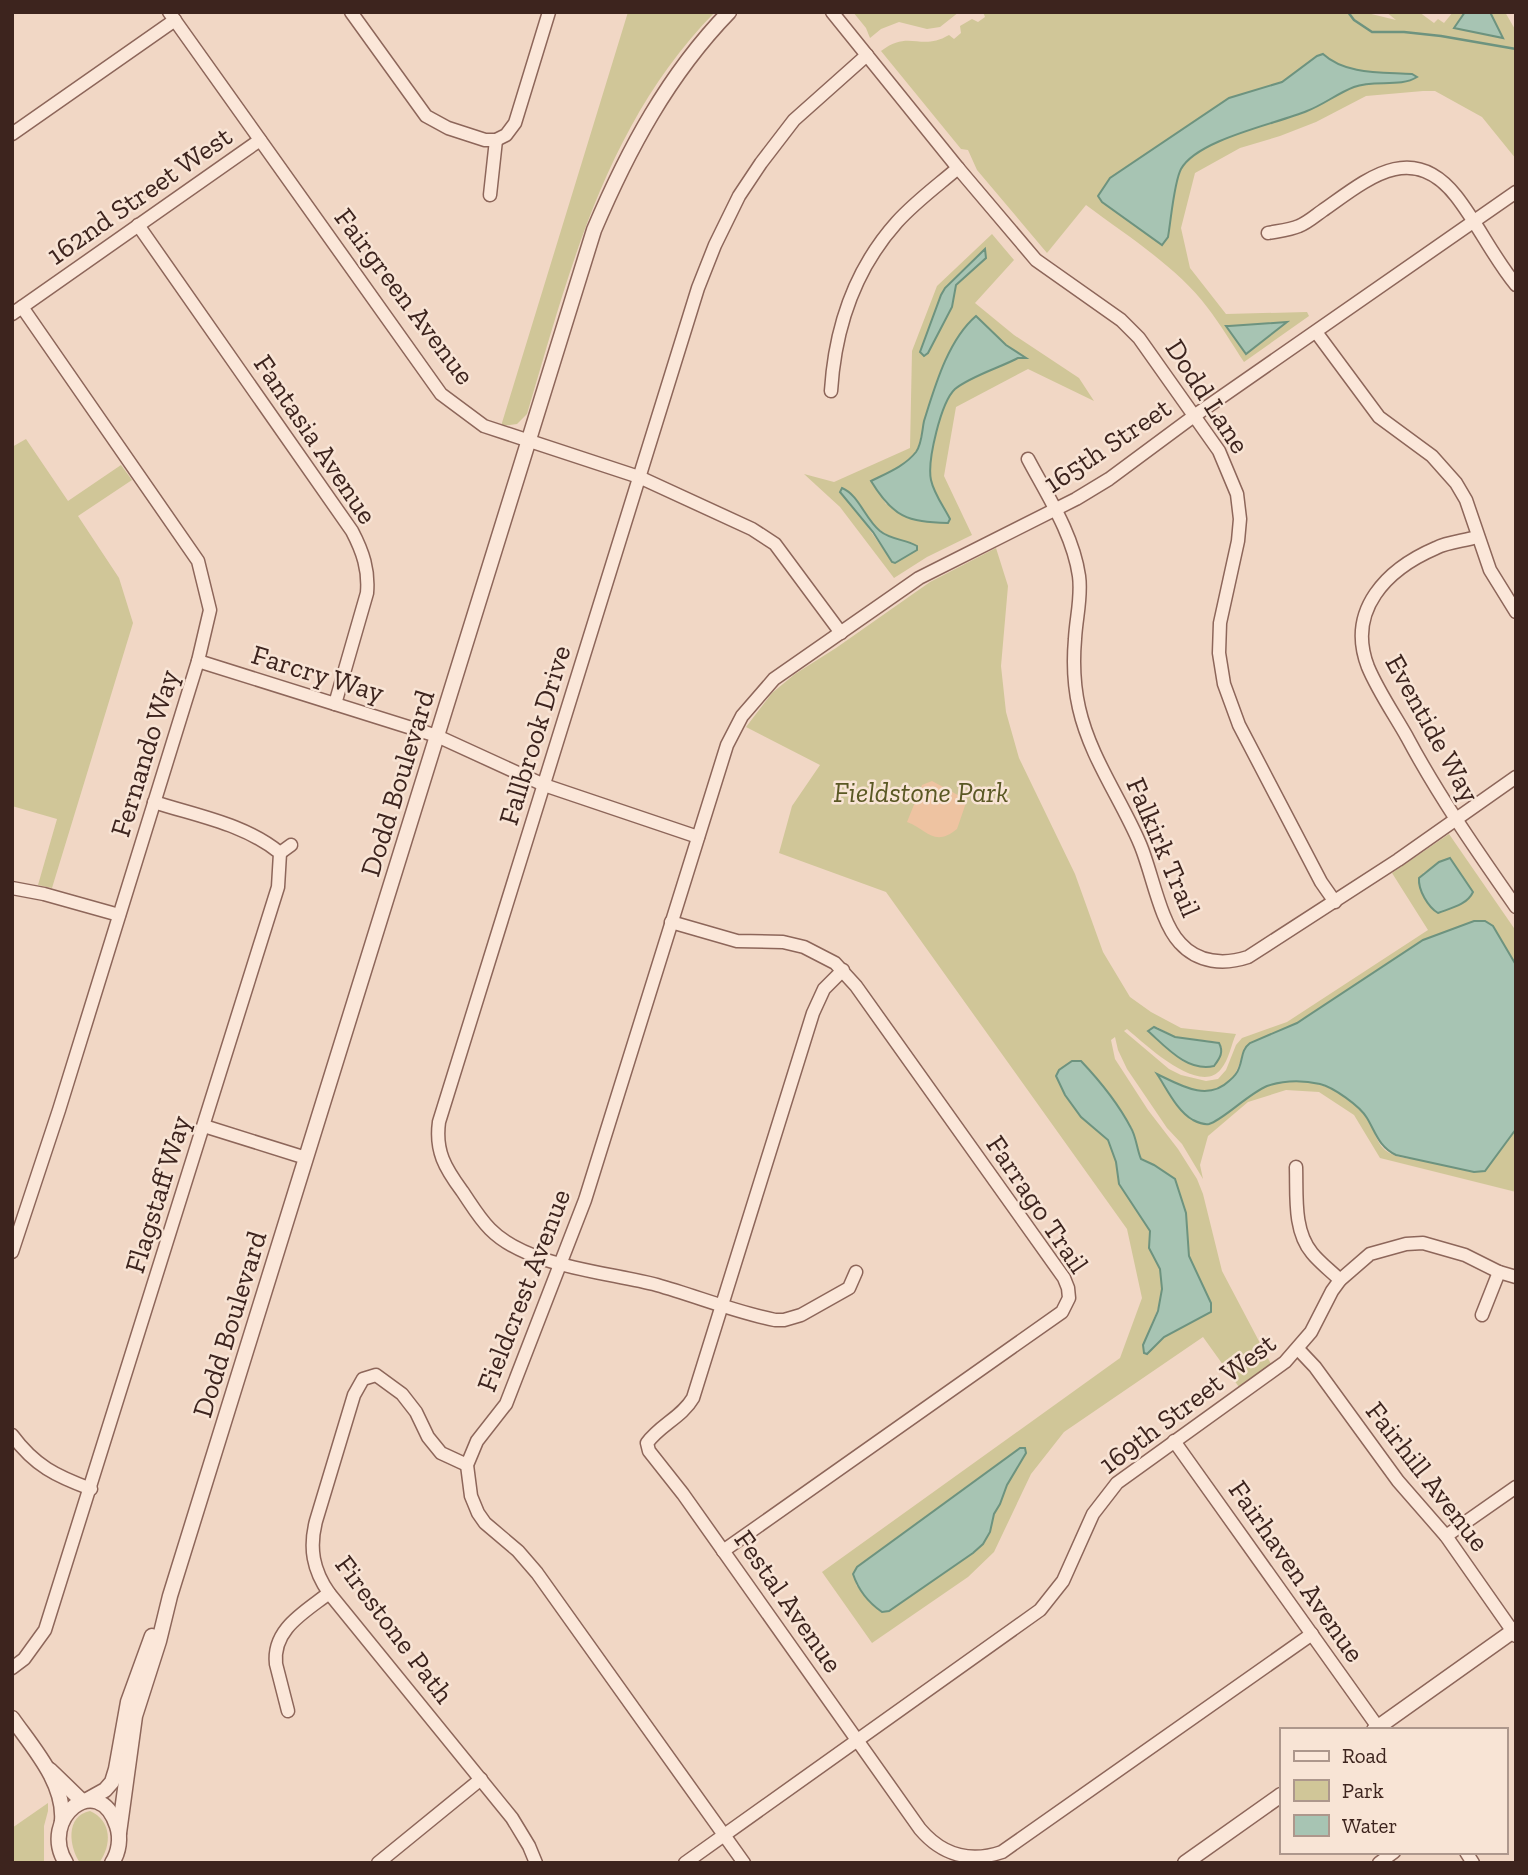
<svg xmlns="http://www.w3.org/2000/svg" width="1528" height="1875" viewBox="0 0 1528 1875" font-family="'Zilla Slab',serif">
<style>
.green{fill:#d0c698;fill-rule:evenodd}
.sand{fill:#eec3a1}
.water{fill:#a7c4b3;stroke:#6d937f;stroke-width:2}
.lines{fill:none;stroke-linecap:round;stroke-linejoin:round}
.stream{stroke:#6d937f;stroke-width:2.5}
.minor-casing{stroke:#8d665a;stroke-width:15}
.tertiary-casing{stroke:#8d665a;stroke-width:17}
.minor{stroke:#fbe7d9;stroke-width:12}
.tertiary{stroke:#fbe7d9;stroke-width:14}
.labels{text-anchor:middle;stroke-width:5;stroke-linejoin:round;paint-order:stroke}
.street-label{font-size:28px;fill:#3d241e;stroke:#f8e4d5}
.park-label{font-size:28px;font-style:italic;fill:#5a5824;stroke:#f8e4d5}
</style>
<rect width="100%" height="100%" fill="#f1d7c5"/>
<g class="green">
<path d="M628 12H715C606 123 570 269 527 414L517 424 501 426Z"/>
<path d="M853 12H959L940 27 927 29 899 22 881 29 870 38 866 28Z"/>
<path d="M983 12H1363L1396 20 1386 12H1419L1434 23 1438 19 1444 23 1453 12H1465L1455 28 1503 37 1490 12H1505L1516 31V159L1482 117 1435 91H1423L1366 96 1316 122 1280 136 1240 148 1195 173 1181 228 1190 268 1226 314 1307 312 1309 316 1244 362C1232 344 1221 325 1207 307 1177 267 1126 235 1086 205L1047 253 977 170 968 150 961 149 881 51C910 29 920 52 949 35L954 39 961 33 960 26 972 19 978 22 985 17ZM1323 54C1346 75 1382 72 1412 74L1411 81C1393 81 1375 81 1357 86 1341 91 1325 103 1309 110 1270 127 1204 134 1179 172L1110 178 1229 98 1282 82 1317 56ZM1287 322 1247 354 1226 327V326Z"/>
<path d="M992 234 1014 260 975 303 1014 335 1079 378 1094 401 1028 369 956 407 944 476 972 535 927 557 894 578 840 507 804 474 834 482 910 448 912 351 937 286ZM985 250V258L956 285 952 307 933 321 945 288ZM984 323 1006 345 1025 358H1018C1000 367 963 379 951 393 940 406 927 463 931 480 934 493 944 507 950 519L886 504 872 481 901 466 917 451 931 397 944 365 964 331ZM852 495C870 521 879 538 913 543L892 562 849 500Z"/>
<path d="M26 439 68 501 121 465 132 480 78 516 119 578 133 623 52 888 38 885 57 819 12 806V447Z"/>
<path d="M996 548 1008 586 1001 666 1006 712 1019 758 1075 874 1103 952 1130 997 1151 1012 1181 1028 1236 1034C1231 1045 1229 1060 1221 1069 1200 1097 1144 1043 1127 1029L1124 1031 1169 1069 1181 1075 1206 1081 1218 1079 1226 1070 1236 1045 1242 1038 1287 1022 1428 930 1392 873 1449 834 1516 931V965L1493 926 1423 940 1297 1023 1244 1048C1234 1089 1220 1100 1179 1085L1191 1119 1209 1124C1237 1109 1259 1080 1293 1080 1318 1080 1353 1095 1367 1117 1373 1127 1376 1142 1385 1150 1405 1166 1441 1156 1463 1150 1482 1146 1502 1145 1516 1129V1192L1380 1158 1354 1115 1319 1092 1286 1090 1248 1102 1208 1136 1200 1165 1203 1179 1182 1144 1167 1128 1127 1069 1118 1050 1115 1037 1111 1040 1115 1059 1148 1110 1178 1149 1197 1179 1203 1194 1222 1271 1271 1364 1239 1387 1203 1337 1064 1432 1031 1474 994 1552 968 1577 872 1643 822 1572 1120 1358 1142 1298 1127 1229 886 892 779 853 792 806 820 765 746 727 772 693 795 674 836 648 930 582ZM1450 858 1472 892 1464 902 1438 913 1428 902 1423 873ZM1154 1027H1157L1175 1037 1219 1042 1222 1048 1208 1067 1182 1061 1149 1031ZM1072 1061H1081L1088 1068 1133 1130 1134 1143 1141 1160 1154 1165 1187 1236 1189 1256 1211 1303V1312L1164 1337 1147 1354 1143 1345 1160 1303 1162 1289 1160 1269 1149 1248 1150 1231 1119 1184 1116 1162 1108 1140ZM1020 1448H1025L1026 1453 1006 1485 983 1544 947 1571 882 1612 856 1585 866 1560Z"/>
<path d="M48 1803V1811L44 1826V1863H12V1828Z"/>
<path d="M90 1811C112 1821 112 1845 99 1863H80C69 1847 65 1816 90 1811Z"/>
</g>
<path class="sand" d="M932 781 967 800 957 829C934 848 927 829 907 822L922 785Z"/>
<g class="water">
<path d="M1465 12H1490L1503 38 1454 28Z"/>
<path d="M1323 54C1346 75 1382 72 1412 74L1417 77C1400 88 1374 79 1354 87 1338 93 1323 105 1307 111 1276 124 1198 139 1181 169 1174 182 1171 220 1168 237L1162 245 1102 202 1098 196 1110 178 1229 98 1282 82 1317 56Z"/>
<path d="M985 249 986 258 956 285 952 307 928 353 924 356 920 352 941 295 945 288Z"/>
<path d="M976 316 1006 345 1026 358H1018C999 368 971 376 955 389 941 402 927 461 931 480 934 494 944 507 950 519L948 523C907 522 893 517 871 481 887 473 905 466 916 452 922 444 922 430 924 421 935 386 948 340 976 316Z"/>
<path d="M1287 322 1246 354 1226 326H1229Z"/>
<path d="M842 488C859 495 865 519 880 531 891 540 905 539 917 546V550L895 563 892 562 873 532 840 492Z"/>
<path d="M1450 858 1473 892C1467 905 1451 908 1438 913 1428 907 1418 890 1419 878L1439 862Z"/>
<path d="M1474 921H1485L1493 926 1516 965V1129L1485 1171 1474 1172 1396 1155C1379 1147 1376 1133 1367 1118 1360 1106 1333 1087 1320 1084 1302 1080 1285 1080 1267 1086 1248 1094 1223 1120 1209 1124 1204 1125 1197 1122 1193 1120 1177 1111 1167 1089 1157 1074 1180 1085 1207 1102 1229 1081 1234 1077 1237 1074 1239 1068 1243 1058 1241 1050 1250 1043L1297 1023 1423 940Z"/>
<path d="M1154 1027 1175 1037 1219 1043C1224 1052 1220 1058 1214 1066 1187 1072 1166 1047 1148 1031Z"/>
<path d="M1072 1061H1081C1099 1080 1119 1105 1131 1128 1136 1136 1137 1150 1141 1159L1154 1165 1175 1179 1186 1213 1189 1256 1211 1303V1312L1164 1337 1147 1354 1144 1353 1143 1345 1158 1311 1162 1289 1160 1269 1149 1248 1150 1231 1119 1184 1116 1162 1108 1140 1081 1117 1065 1095 1056 1076 1059 1070Z"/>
<path d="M1020 1448H1025L1026 1453 1007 1485 1000 1504 994 1514 990 1532 983 1544 973 1553 889 1611 882 1612C869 1603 858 1589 853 1574L857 1567Z"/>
</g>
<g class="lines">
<path class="stream" d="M1348 12 1354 20 1372 32H1404L1441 36 1516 49"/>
<g class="minor-casing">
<g id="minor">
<path d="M169 12 441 394 484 426 639 477 752 529 775 544 841 633"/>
<path d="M351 12 426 116 448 128 485 140H496L506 135 515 123 549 12"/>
<path d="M832 12 958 168 1036 260 1121 320 1139 338 1219 451 1237 494 1240 519 1238 541 1220 623 1219 653 1224 684 1239 725 1321 882 1335 902"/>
<path d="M12 134 175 20"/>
<path d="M490 195 496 140"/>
<path d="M138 225 352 531C363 552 369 570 367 593L335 704"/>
<path d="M1268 233C1278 231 1290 230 1299 226 1307 223 1315 216 1322 211 1365 181 1411 139 1456 196 1478 224 1493 257 1516 285"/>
<path d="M12 314 260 140"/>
<path d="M1316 332 1379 417 1432 456 1456 483 1466 500 1490 570 1516 612"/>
<path d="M831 391C835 328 854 270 897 222 915 202 937 186 958 168"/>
<path d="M1028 459C1047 495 1073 534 1079 576 1082 597 1076 618 1075 639 1073 662 1074 686 1079 708 1090 757 1121 799 1140 844 1152 872 1160 922 1180 943 1198 963 1224 965 1248 957L1398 860 1516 777"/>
<path d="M1477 537C1464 541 1448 542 1436 548 1387 569 1346 610 1368 667 1378 691 1394 714 1407 737 1439 797 1477 851 1516 907"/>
<path d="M198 661 437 736 544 785 698 837"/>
<path d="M280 853 291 845"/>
<path d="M12 888 44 894 119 915"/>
<path d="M671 922 737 941 783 942 804 947 835 963 856 986 1064 1278 1068 1288 1069 1298 1062 1312 723 1551"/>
<path d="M843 970 824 989 813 1013 693 1398C682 1417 660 1425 647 1443L649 1451 683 1494 920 1829C942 1855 970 1863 1002 1852L1312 1634"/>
<path d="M204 1126 306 1158"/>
<path d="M1296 1167C1297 1195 1293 1230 1312 1253 1320 1263 1331 1271 1340 1280"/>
<path d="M12 1252 59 1110 198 661 210 610 198 561 22 307"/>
<path d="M856 1272 849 1288 801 1315 784 1320H775C735 1312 696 1296 657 1285 608 1272 527 1267 490 1229 479 1218 471 1204 462 1191 445 1168 435 1151 439 1122L698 288 715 245 739 196 761 163 794 120 867 55"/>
<path d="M1482 1315 1499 1272"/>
<path d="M1298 1349 1315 1367 1398 1481 1446 1536 1516 1636"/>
<path d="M12 1435C35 1466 56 1476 91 1489"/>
<path d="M1174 1441 1380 1730"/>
<path d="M467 1465 441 1453 428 1437 416 1412 402 1394 376 1375 363 1379 354 1395 316 1521C309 1548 313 1570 329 1593L512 1818 529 1846 536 1863"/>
<path d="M1446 1536 1516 1487"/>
<path d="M12 1668 24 1659 45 1630 278 887 280 853C245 824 197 816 154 802"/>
<path d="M288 1711 276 1664C272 1629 305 1612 329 1593"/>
<path d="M1466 1852 1473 1863"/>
<path d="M378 1863 481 1779"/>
<path d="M685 1863 1040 1610 1063 1581 1093 1514 1117 1483 1285 1362 1311 1332 1332 1291 1340 1280 1370 1254 1406 1244 1423 1243 1465 1255 1499 1272 1516 1277"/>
<path d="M744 1863 537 1573 518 1551 485 1523 478 1513 471 1496 467 1465 477 1441 506 1404 585 1200 727 745 742 716 774 679 919 578 1076 499 1109 479 1194 416 1516 192"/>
<path d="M1379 1863 1394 1852"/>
</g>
</g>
<g class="tertiary-casing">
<g id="tertiary">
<path d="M12 1718C33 1748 65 1783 62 1821"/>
<path d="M1374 1730 1516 1629"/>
<path d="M50 1770 82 1801"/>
<path d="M87 1800 105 1790 112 1782 116 1769 128 1702 152 1636"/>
<path d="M119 1833 135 1716 159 1641 170 1596 594 230C628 150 668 75 729 12"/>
<path d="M66 1863C38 1819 98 1769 117 1826 121 1838 119 1852 112 1863"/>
<path d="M1185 1863 1281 1795"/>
</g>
</g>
<use href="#minor" class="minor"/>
<use href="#tertiary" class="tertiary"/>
</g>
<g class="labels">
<g class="street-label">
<text transform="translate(139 195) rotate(-35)" y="10">162nd Street West</text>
<text transform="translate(405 296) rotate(53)" y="10">Fairgreen Avenue</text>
<text transform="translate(1208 396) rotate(57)" y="10">Dodd Lane</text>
<text transform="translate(316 439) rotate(56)" y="10">Fantasia Avenue</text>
<text transform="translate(1107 445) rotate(-34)" y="10">165th Street</text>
<text transform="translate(318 673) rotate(17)" y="10">Farcry Way</text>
<text transform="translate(1433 728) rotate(61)" y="10">Eventide Way</text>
<text transform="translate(534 735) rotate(-73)" y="10">Fallbrook Drive</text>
<text transform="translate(144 753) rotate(-73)" y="10">Fernando Way</text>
<text transform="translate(397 783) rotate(-73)" y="10">Dodd Boulevard</text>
<text transform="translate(1164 847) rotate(67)" y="10">Falkirk Trail</text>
<text transform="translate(157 1194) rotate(-73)" y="10">Flagstaff Way</text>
<text transform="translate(1038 1204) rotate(56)" y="10">Farrago Trail</text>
<text transform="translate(523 1290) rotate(-69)" y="10">Fieldcrest Avenue</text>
<text transform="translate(229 1324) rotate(-73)" y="10">Dodd Boulevard</text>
<text transform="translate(1187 1403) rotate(-37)" y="10">169th Street West</text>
<text transform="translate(1428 1476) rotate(52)" y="10">Fairhill Avenue</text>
<text transform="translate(1297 1571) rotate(55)" y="10">Fairhaven Avenue</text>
<text transform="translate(789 1601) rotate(55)" y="10">Festal Avenue</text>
<text transform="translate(395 1629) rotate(53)" y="10">Firestone Path</text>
</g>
<g class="park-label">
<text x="921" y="802">Fieldstone Park</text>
</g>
</g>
<rect width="1528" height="1875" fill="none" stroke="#3d241e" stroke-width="28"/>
<rect x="1280" y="1728" width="228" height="126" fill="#f8e4d5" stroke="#ad978c" stroke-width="2"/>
<rect x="1294" y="1751" width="35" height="10" fill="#fbe7d9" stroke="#ad978c" stroke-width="2"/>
<text x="1342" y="1763" font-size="21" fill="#3d241e">Road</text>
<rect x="1294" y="1780" width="35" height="21" fill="#d0c698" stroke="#ad978c" stroke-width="2"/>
<text x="1342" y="1798" font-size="21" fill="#3d241e">Park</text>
<rect x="1294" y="1815" width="35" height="21" fill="#a7c4b3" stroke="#ad978c" stroke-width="2"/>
<text x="1342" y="1833" font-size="21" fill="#3d241e">Water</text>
</svg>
